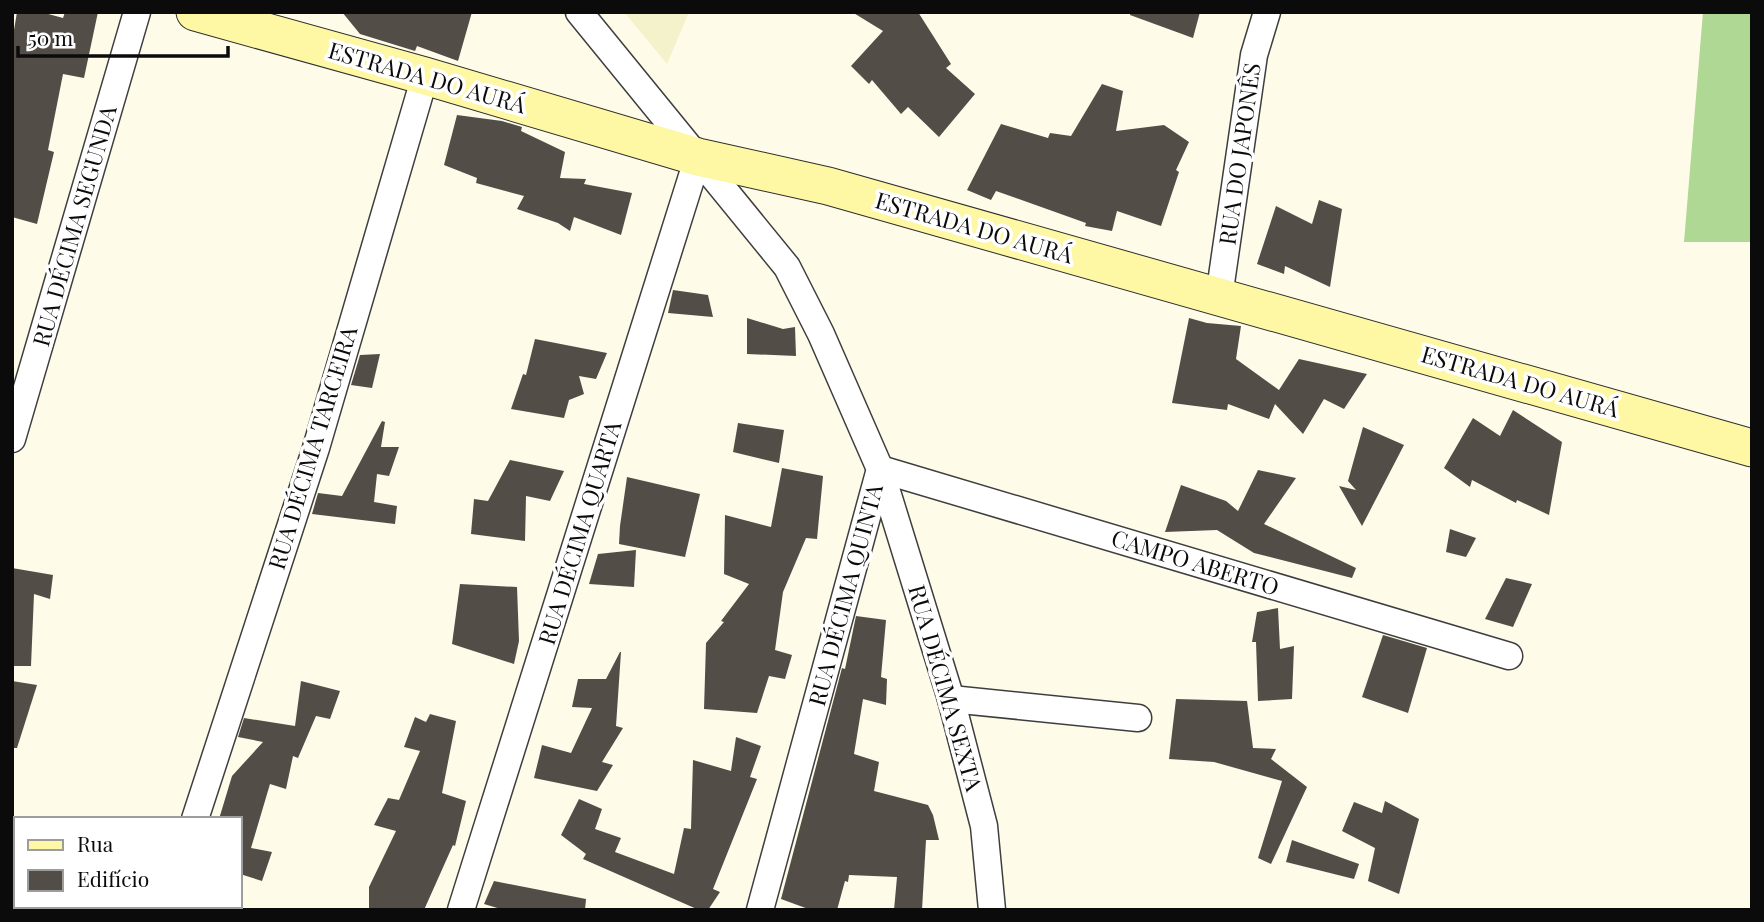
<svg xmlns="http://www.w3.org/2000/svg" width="1764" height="922" viewBox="0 0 1764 922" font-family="'Playfair Display',serif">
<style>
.farmland{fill:#f3f2ca}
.forest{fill:#afd894}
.building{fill:#534d48}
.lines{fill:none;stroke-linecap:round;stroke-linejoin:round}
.street-casing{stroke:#3e3e3e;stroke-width:29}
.secondary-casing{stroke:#2d2d2d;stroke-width:39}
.street{stroke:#fff;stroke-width:26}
.secondary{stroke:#fef8a5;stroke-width:37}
.labels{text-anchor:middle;stroke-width:7;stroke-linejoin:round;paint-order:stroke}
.street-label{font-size:23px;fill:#0b0b0b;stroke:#fff}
</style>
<rect width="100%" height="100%" fill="#fffbe9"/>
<path class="farmland" d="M624 12H689L667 64Z"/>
<path class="forest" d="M1703 12H1752V242H1684Z"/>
<g class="building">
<path d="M17 12H41L63 18 65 12H98L84 78 63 74 48 150 54 152 37 224 12 217V42Z"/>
<path d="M342 12H472L458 61 417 46 415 51 360 34Z"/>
<path d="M852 12H918L951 64 946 68 975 94 939 137 908 107 901 114 872 80 869 84 851 66 883 31Z"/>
<path d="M1130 12H1200L1193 38 1130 15Z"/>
<path d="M1102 84 1123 91 1116 131 1164 125 1189 142 1176 170 1179 172 1161 226 1117 211 1112 231 1085 226 1086 223 996 191 991 200 967 190 1001 124 1048 138 1050 133 1071 136Z"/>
<path d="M457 115 502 121 522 127 521 131 565 152 560 178 586 179 584 184 632 193 621 235 574 217 570 231 558 223 517 209 524 196 476 183 477 178 444 165Z"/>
<path d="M1319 200 1342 209 1330 287 1285 266 1284 274 1257 264 1276 206 1312 224Z"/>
<path d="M673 290 708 295 713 317 668 313Z"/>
<path d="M747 318 783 329 795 327 796 356 747 354Z"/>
<path d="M1189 318 1207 323 1241 326 1236 359 1279 390 1299 359 1367 374 1344 409 1324 399 1303 434 1275 404 1269 419 1228 404 1227 410 1172 403Z"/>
<path d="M535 339 607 353 596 379 579 376 584 394 569 400 564 418 511 409 523 374 526 375Z"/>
<path d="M380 354 372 388 351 385 360 355Z"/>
<path d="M1513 410 1562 442 1549 515 1517 500 1516 503 1472 480 1470 487 1444 468 1473 418 1500 436Z"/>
<path d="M382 421 385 422 381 447H399L389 476 377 474 374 502 397 506 395 524 312 514 318 493 342 496Z"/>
<path d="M738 423 784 430 779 463 733 452Z"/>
<path d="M1363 427 1404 445 1362 526 1339 486 1356 490 1348 481Z"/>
<path d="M510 460 564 471 550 501 526 496 525 541 471 534 474 499 488 501Z"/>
<path d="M782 468 823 476 817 539 806 538 783 592 775 650 792 655 785 679 769 676 757 713 704 709 706 643 724 622 721 621 749 584 724 574 725 515 771 527Z"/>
<path d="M1258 470 1296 478 1264 524 1356 568 1352 578 1254 553 1217 530 1165 532 1181 485 1226 501 1238 511Z"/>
<path d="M627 477 700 494 685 557 619 544 620 526Z"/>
<path d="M1450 529 1476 538 1466 557 1446 552Z"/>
<path d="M636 550 634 587 589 584 598 554Z"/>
<path d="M12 568 53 575 50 599 34 594 31 666H12Z"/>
<path d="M1506 578 1532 584 1513 627 1485 619Z"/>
<path d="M460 584 517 587 519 641 514 664 452 644Z"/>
<path d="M1278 608 1280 649 1294 646 1292 699 1258 701 1256 642H1252L1257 612Z"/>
<path d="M856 616 886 620 881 677 887 679 886 705 863 699 854 754 879 762 874 791 928 805 933 815 939 840H926L922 910H894L897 877 849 875 848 882 845 881 837 910H811L781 899 842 668 845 669Z"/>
<path d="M1383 635 1427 648 1408 713 1362 697Z"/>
<path d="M620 652H621L616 726 623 728 602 762 613 765 597 791 534 778 542 745 571 753 592 708 572 707 578 679H606Z"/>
<path d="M12 681 37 685 17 748H12Z"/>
<path d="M301 681 340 691 330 719 316 716 298 758 293 756 286 789 270 784 251 848 272 852 262 881 240 874V819H219L232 776 263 742 238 737 244 718 295 726Z"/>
<path d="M1176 699 1247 701 1253 748 1276 749 1271 759 1307 787 1271 864 1258 858 1282 781 1214 762 1169 759Z"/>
<path d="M430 714 456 721 442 793 466 801 455 846 453 845 424 910H369V887L396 831 374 825 388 798 399 800 420 751 404 747 415 717 426 722Z"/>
<path d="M736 737 761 746 750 777 757 779 713 889 720 892 708 910H699L583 859 586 854 561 835 579 799 602 809 595 829 621 838 615 852 674 874 684 828 691 829 693 760 731 771Z"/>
<path d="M1385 801 1419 819 1399 894 1368 881 1375 848 1342 831 1354 802 1382 813Z"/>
<path d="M1292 840 1359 864 1354 879 1286 862Z"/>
<path d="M494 881 586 899 585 910H504L484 904Z"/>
</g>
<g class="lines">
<g class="street-casing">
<g id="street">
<path d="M579 12 787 267 821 334 880 469 951 699 984 826 992 910"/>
<path d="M1219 297 1254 55 1267 12"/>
<path d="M12 439 137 12"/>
<path d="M880 469 1509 656"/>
<path d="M951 699 1138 718"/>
<path d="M195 819 316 448 425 76"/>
<path d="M166 910 167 906"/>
<path d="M461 910 698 157"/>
<path d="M760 910 880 469"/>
</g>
</g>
<g class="secondary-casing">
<path id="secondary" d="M195 12 425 76 698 157 828 186 1752 448"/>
</g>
<use href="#street" class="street"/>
<use href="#secondary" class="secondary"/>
</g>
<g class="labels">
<g class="street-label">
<text transform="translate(427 78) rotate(16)" y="8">ESTRADA DO AURÁ</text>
<text transform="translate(1240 154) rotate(-82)" y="8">RUA DO JAPONÊS</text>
<text transform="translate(75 226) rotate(-74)" y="8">RUA DÉCIMA SEGUNDA</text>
<text transform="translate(974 228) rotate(16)" y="8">ESTRADA DO AURÁ</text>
<text transform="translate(1520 382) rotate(16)" y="8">ESTRADA DO AURÁ</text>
<text transform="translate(313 448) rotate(-73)" y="8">RUA DÉCIMA TARCEIRA</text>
<text transform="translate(580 533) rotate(-73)" y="8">RUA DÉCIMA QUARTA</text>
<text transform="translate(1195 563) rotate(17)" y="8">CAMPO ABERTO</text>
<text transform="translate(846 595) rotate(-75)" y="8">RUA DÉCIMA QUINTA</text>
<text transform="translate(945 688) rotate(74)" y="8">RUA DÉCIMA SEXTA</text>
</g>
</g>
<rect width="1764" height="922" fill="none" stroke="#0b0b0b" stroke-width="28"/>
<rect x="14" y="817" width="228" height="91" fill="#ffffff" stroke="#9d9d9d" stroke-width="2"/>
<rect x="28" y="840" width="35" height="10" fill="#fef8a5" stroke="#9d9d9d" stroke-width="2"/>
<text x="77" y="852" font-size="21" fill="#0b0b0b">Rua</text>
<rect x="28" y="870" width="35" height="21" fill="#534d48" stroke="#9d9d9d" stroke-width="2"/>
<text x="77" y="887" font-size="21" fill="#0b0b0b">Edifício</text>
<path d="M18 46v10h210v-10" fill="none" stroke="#0b0b0b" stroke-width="3.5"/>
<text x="28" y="46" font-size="21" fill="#0b0b0b" stroke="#ffffff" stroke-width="5" paint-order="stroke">50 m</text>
</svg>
